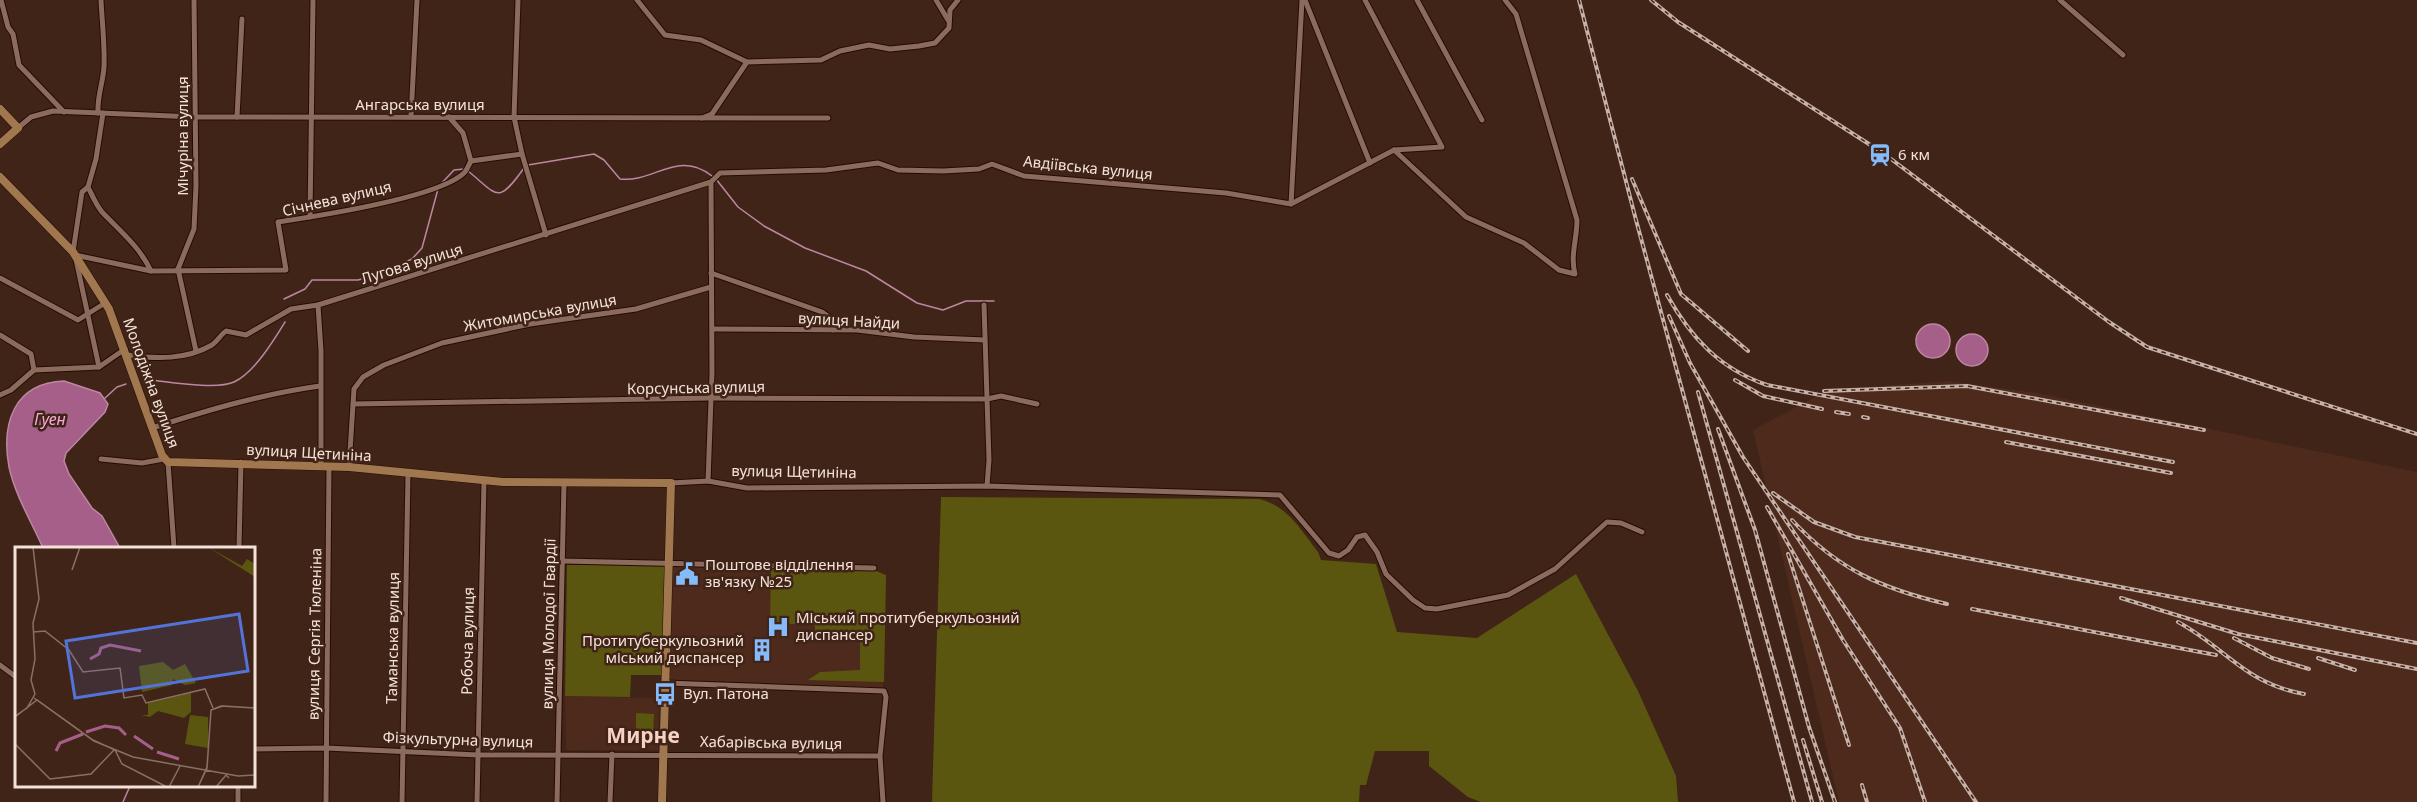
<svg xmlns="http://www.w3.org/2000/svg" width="2417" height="802" viewBox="0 0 2417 802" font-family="'Noto Sans',sans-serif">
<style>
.built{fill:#4d2a1b}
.green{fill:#5b560f}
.water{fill:#a55f89;stroke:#bd86a1;stroke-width:1.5}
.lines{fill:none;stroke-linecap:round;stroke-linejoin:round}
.stream{stroke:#bd86a1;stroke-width:1.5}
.street-casing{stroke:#250c03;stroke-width:7}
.secondary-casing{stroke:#250c03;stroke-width:9}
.street{stroke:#8b6b5d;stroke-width:5}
.secondary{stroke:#a0774e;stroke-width:8}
.rail-casing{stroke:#c7b2a9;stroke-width:4}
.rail{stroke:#402418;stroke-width:1.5;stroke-dasharray:4.5;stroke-linecap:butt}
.labels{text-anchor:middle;stroke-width:5;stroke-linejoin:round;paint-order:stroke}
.street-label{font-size:15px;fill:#f4e2d9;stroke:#402418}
.poi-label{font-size:15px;fill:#f4e2d9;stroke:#402418;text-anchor:start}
.water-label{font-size:16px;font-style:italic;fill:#f9abd8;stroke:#402418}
.district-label{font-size:21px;font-weight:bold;fill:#f7d2c3;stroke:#402418}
.inset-river{fill:none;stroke:#a55f89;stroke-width:3}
.inset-road{fill:none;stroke:#887065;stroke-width:1.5}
.view{fill:#5373d8;fill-opacity:0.15;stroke:#5373d8;stroke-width:3}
.inset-edge{fill:none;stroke:#f4e2d9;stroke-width:3}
</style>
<rect width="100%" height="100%" fill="#402418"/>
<g class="built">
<path d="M1948 381 2037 393 2417 472V802H1839L1753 430 1828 390Z"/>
<path d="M671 565 876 571 886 575 883 688 669 680Z"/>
<path d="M565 696 659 698 658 750H566Z"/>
</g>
<g class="green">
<path d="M941 497 1259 499C1288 506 1300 529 1318 552L1321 560 1376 564 1397 632 1477 638 1576 574 1638 691 1676 776 1678 802H1481L1468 797 1429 766V751H1375L1366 785H1360L1359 802H932Z"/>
<path d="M567 565H666L663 675H631L630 697 565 696Z"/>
<path d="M771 569 876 571 886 575 884 682 808 680 820 672 860 670V635L815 634V625L770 623Z"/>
<path d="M636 713 654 714 653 736H636Z"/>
</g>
<g class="water">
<circle cx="1933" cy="341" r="17"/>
<circle cx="1972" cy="350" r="16"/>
<path d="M64 381 100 393 108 404 105 412 66 453 64 461 69 474 92 508 102 516 120 548H43C32 523 15 495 9 467 1 423 14 383 64 381Z"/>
</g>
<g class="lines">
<g class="stream">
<path d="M528 165 594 154 604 160 620 179C654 183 678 149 712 176"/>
<path d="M468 171C498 195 497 206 524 168"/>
<path d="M716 179 738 207 764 226 805 248 866 271 917 303 943 310 966 301H994"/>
<path d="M440 185 454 170 464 169"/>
<path d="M284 299 305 289 312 280H358L373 276 412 259 422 248 438 189"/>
<path d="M150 380C170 382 216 390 234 382 254 373 274 340 285 322"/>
<path d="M105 398 117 387 126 384"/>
<path d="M123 802 130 786"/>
</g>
<g class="street-casing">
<g id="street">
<path d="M1 0 8 27 13 34 19 65 64 112"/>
<path d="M518 0 514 117 522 154 546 235"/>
<path d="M637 0 665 35 701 40 747 62"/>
<path d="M936 0 948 20"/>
<path d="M1305 0 1370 163"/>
<path d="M1417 0 1482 120"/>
<path d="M2060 0 2123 55"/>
<path d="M98 113C97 96 103 83 104 67 105 45 102 22 101 0"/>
<path d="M103 113 96 159 88 187C92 195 96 205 102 212 121 232 139 246 151 271"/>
<path d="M237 117 242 19"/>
<path d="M411 117 417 0"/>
<path d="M702 118 712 114 747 62 821 60 840 51 869 45 890 49 919 46 935 43 949 28 950 10 958 0"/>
<path d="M18 128 31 117 53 111 195 117 828 118"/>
<path d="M1394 150 1466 217 1524 243 1559 270 1575 274C1570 256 1577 239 1577 220L1516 14 1505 0"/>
<path d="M471 161 522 154"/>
<path d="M1291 204 1302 0"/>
<path d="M310 217 313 0"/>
<path d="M73 252 82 192 88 187"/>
<path d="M178 269 194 229 196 186 194 0"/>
<path d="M178 269 196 351"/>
<path d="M711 273 822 312 829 317 833 330"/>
<path d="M0 278 78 320 105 303"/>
<path d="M318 305 321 351V466"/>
<path d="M984 305 989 460 987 486"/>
<path d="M712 329 857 330 914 337 985 340"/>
<path d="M0 335 31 354 34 370"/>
<path d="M128 355C156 359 186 360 212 345 218 341 220 335 226 331L246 335 291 309 318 305 711 182"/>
<path d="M99 367 75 255 151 271 286 270 278 222C318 216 438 198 464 173 467 170 469 164 471 161L463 133 449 117"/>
<path d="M34 370 99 367 125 349"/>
<path d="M0 395 11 390 34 370"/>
<path d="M353 404 711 398 987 399 1001 396 1037 404"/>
<path d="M152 428C208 410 262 394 320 386"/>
<path d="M101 459 142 463 164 459"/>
<path d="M168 462 174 548"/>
<path d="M349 467 354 389 363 377 384 365 442 343 530 324 636 309 711 287"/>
<path d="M708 481 712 372 711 182 720 173 826 170 878 163 898 170 943 171 979 169 992 164 1024 176 1226 193 1291 204 1394 150 1442 147 1365 0"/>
<path d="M671 483 708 481 747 488 987 486 1280 495 1329 553 1339 556 1348 550 1357 537 1365 535 1377 552 1386 574 1413 600 1425 608 1437 609 1508 595 1555 569 1607 522 1621 523 1642 532"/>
<path d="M239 548 241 462"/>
<path d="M563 561 874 568"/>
<path d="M0 665 16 677"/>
<path d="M665 683 884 691 886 697 880 756 883 802"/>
<path d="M254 749 326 748 478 755 880 756"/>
<path d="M238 802V786"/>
<path d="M326 802 329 466"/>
<path d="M402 802 408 474"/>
<path d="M477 802 484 481"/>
<path d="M557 802 564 483"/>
<path d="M610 802 612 754"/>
</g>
</g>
<g class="secondary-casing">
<g id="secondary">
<path d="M0 109 18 128 0 144"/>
<path d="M0 177 73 252 109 309 162 455 168 462 349 467 503 482 671 483 662 802"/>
</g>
</g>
<use href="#street" class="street"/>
<use href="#secondary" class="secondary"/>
<g class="rail-casing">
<g id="rail">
<path d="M1579 0 1636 220 1794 802"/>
<path d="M1651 0 1678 22 1883 153 2109 322 2147 347 2417 434"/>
<path d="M1632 179 1681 294 1748 351"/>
<path d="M1667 295C1691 338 1720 369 1767 385L2173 462"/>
<path d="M1669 316 1690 363 1743 457 1976 802"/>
<path d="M1735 380 1763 396 1822 409"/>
<path d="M1824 391 1967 386 2204 430"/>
<path d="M1698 392 1812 802"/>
<path d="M1836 412 1849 414"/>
<path d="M1863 417 1868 418"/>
<path d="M1718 429 1755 530 1809 727 1835 802"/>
<path d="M2006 442 2171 473"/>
<path d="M1773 493 1814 522 1855 537 2417 643"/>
<path d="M1767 507 1843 640 1900 728 1925 802"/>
<path d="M1792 520C1838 570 1883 589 1947 604"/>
<path d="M1788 554 1849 745"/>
<path d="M2121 598 2238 634 2417 669"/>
<path d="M1972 609 2216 655"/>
<path d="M2178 622C2226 648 2244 683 2304 694"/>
<path d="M2234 638 2272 658 2309 669"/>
<path d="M2318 658 2355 670"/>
<path d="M1803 740 1822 802"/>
<path d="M1862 785 1867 802"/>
</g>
</g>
<use href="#rail" class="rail"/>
</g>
<defs>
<g id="station-bare" transform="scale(1.8)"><path d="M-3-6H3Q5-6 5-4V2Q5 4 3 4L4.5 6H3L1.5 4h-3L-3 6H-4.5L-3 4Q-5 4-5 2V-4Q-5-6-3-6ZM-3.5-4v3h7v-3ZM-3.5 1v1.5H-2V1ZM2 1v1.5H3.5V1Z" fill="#85bbfb" stroke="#402418" stroke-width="2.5" paint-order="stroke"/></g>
<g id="civic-bare" transform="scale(1.8)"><path d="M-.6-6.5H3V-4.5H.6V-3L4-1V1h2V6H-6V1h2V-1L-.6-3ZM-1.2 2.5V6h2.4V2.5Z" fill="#85bbfb" stroke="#402418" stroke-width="2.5" paint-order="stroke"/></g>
<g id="hospital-bare" transform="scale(1.8)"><path d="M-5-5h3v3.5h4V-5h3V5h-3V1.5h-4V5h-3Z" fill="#85bbfb" stroke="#402418" stroke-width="2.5" paint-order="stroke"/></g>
<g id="building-bare" transform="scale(1.8)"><path d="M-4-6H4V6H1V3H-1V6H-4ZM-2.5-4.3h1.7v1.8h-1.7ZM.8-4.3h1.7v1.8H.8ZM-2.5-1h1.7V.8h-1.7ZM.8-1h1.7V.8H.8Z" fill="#85bbfb" stroke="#402418" stroke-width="2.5" paint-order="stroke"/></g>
<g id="bus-bare" transform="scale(1.8)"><path d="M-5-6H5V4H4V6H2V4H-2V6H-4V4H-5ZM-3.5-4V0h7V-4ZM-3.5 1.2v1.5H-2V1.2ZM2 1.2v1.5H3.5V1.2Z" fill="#85bbfb" stroke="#402418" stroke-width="2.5" paint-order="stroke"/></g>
</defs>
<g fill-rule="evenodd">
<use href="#station-bare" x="1880" y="155"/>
<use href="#civic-bare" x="687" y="574"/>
<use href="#hospital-bare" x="778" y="627"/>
<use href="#building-bare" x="762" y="650"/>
<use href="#bus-bare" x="665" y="694"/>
</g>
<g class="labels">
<g class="street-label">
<text x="420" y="110">Ангарська вулиця</text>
<text transform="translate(183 136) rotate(-90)" y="5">Мічуріна вулиця</text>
<text transform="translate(1088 168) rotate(6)" y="5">Авдіївська вулиця</text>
<text transform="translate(337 199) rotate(-13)" y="5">Січнева вулиця</text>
<text transform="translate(412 264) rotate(-17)" y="5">Лугова вулиця</text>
<text transform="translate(540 313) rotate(-10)" y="5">Житомирська вулиця</text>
<text transform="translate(849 321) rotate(3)" y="5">вулиця Найди</text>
<text transform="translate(151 383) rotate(70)" y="5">Молодіжна вулиця</text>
<text transform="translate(696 388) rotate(-1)" y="5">Корсунська вулиця</text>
<text transform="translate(309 453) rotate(3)" y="5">вулиця Щетиніна</text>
<text transform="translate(794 472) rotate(1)" y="5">вулиця Щетиніна</text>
<text transform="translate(549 624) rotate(-89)" y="5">вулиця Молодої Гвардії</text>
<text transform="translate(315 634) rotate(-89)" y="5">вулиця Сергія Тюленіна</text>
<text transform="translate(393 638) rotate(-89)" y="5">Таманська вулиця</text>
<text transform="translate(468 641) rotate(-89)" y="5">Робоча вулиця</text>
<text transform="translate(458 740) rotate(2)" y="5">Фізкультурна вулиця</text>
<text transform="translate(771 743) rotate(1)" y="5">Хабарівська вулиця</text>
</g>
<g class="poi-label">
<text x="1898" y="160">6 км</text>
<text x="705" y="570">Поштове відділення<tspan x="705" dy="17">зв'язку №25</tspan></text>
<text x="796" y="623">Міський протитуберкульозний<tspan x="796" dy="17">диспансер</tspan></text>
<text x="744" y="646" text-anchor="end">Протитуберкульозний<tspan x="744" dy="17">міський диспансер</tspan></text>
<text x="683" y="699">Вул. Патона</text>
</g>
<g class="water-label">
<text x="50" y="425">Гуен</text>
</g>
<g class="district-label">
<text x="643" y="743">Мирне</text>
</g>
</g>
<g transform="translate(15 547)">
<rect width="240" height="240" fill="#402418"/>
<path d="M193 0 227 19 232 12 240 17V30ZM148 115 158 123 170 117 181 136 170 138 158 132 157 138 127 145 124 119ZM176 146V165L169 171 143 164 135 170 126 168H133V156ZM175 168 193 170V201L170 197Z" fill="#5b560f"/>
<path class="inset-river" d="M75 112 84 107 86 101 95 98 126 104M71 185 90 179 104 181 111 188M119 189 138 202M41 204 45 196 68 187M142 205 164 212"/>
<path class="inset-road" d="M57 23 65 0M18 85 30 84 54 103 68 125 105 121 109 151 127 148 131 156 190 142 198 161M19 151 79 194 118 210 223 229 240 228M0 169 12 161 20 147 16 133 20 112 18 76 24 52 18 0M0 170 22 153 78 193 100 203 107 217 152 240M0 197 35 232 76 227 99 203M154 240 165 219M183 240 192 220 196 163 206 159 240 161M183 240 192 221 196 163 208 159 240 161M201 240 211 228 214 231"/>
<path class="view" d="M224 67 233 124 60 151 51 94Z"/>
<rect width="240" height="240" class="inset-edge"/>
</g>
</svg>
